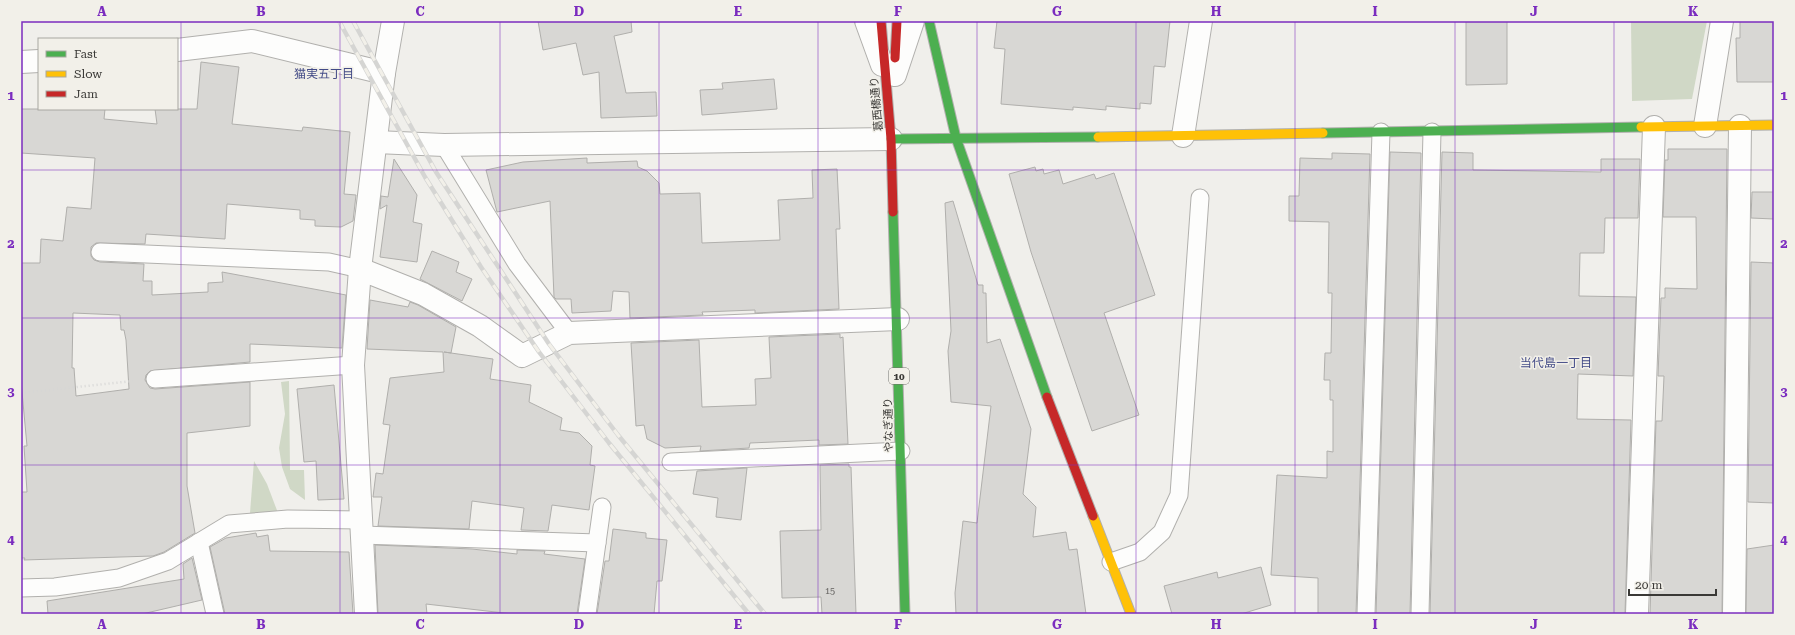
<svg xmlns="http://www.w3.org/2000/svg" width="1795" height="635" viewBox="0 0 1795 635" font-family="'Roboto Serif','Noto Sans JP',serif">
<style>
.green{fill:#d0d8c6}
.building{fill:#d8d7d4;stroke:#b0afac;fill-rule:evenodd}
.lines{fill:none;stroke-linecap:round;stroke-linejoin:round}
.lane-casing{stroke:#b1b0ad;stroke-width:19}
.street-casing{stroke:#b1b0ad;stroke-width:24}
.fast-casing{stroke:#b1b0ad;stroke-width:11}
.slow-casing{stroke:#b1b0ad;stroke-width:11}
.jam-casing{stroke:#b1b0ad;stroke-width:11}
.path{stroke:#d6d6d5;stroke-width:2.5;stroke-dasharray:1 3;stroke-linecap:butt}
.lane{stroke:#fdfdfc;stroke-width:17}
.street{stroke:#fdfdfc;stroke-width:22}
.fast{stroke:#4caf50;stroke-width:9}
.slow{stroke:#ffc107;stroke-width:9}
.jam{stroke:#c62828;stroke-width:9}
.rail-casing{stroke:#d5d5d3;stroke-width:4.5}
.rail{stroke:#f2f0e9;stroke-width:3;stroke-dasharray:9;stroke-linecap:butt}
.grid{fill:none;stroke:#7b2cbf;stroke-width:1;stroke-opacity:0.55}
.labels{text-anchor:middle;stroke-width:3;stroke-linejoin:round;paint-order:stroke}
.number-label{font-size:9px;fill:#62605e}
.shield{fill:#f2f0e9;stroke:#71706c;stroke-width:1}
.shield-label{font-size:10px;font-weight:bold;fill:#3a3936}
.street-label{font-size:11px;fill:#3a3936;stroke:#f2f0e9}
.neighbourhood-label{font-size:12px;fill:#434b87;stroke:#f2f0e9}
.neatline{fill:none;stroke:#7b2cbf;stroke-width:1.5}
.grid-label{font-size:13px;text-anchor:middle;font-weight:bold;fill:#7b2cbf}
</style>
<rect width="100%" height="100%" fill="#f0efeb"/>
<g class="green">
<path d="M1631 21H1707L1692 99 1632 101Z"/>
<path d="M289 381 290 470H304L305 500 290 489 282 467 279 448 285 414 281 382Z"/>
<path d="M254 461 267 484 278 513H250Z"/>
</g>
<g class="building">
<path d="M538 21H631L632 32 614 36 626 93 656 92 657 116 601 118 599 72 583 75 576 43 543 50Z"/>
<path d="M997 21H1170L1165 67 1154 66 1151 104 1140 103V109L1106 106V110L1073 107V110L1001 104 1005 49 994 48Z"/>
<path d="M1466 21H1507V84L1466 85Z"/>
<path d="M1740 21H1774V82H1737L1736 38H1740Z"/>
<path d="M201 62 239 67 232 124 302 131 303 127 350 132 344 194 356 195 353 221 341 227 315 226V220L300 219V210L227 204 225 239 146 234 145 244 96 243 91 247V256L94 260 100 262 144 264 143 281H152V295L208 292V283L223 282 222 272 346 295 342 348 250 344V362L150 371 146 375 145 380 150 388 155 389 250 382V426L187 433V486L195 533 164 552 153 556 24 560 25 558H21V492H27L24 446H27L21 381V263H40L41 239 63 241 67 207 91 209 95 158 21 153V109H105L104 119 157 124 155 109H197ZM73 313 120 315 121 330H124L126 340 129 389 76 396 74 368H72Z"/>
<path d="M774 79 777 109 702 115 700 90 723 89 722 83Z"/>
<path d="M1668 149H1727L1722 614H1650L1656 421H1662L1664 376H1658L1661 298H1665V288L1697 289 1696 217H1663L1665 160H1668Z"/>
<path d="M1390 152 1421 153 1410 614H1376Z"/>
<path d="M1442 152 1473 153V170L1601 172V159H1640L1638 218H1605L1604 253H1580L1579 296 1636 297 1633 376 1578 374 1577 419 1631 420 1625 614H1430Z"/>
<path d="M1332 153 1370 154 1356 614H1318V578L1271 575 1277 475 1327 478V451L1333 452V400H1330V380H1324L1325 353H1331L1332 293H1328L1329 222 1289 221V196H1299L1300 158 1332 159Z"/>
<path d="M587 158V163L637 161 638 167 647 171 659 183 660 194 700 193 702 243 780 240 778 200 813 198 812 170 837 169 840 229H836L839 309 755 313V310L702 312 703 315 630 318 629 292 613 291 611 311 572 313 571 299H556L554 297 550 201 497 212 486 170 523 162Z"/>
<path d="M394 159 417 195 413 222 422 224 417 262 380 257 387 205 380 209 381 196 388 197Z"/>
<path d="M1035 167 1036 171 1043 169 1044 174 1059 170 1063 184 1094 174 1096 179 1114 173 1155 295 1104 313 1139 415 1092 431 1031 252 1009 174Z"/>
<path d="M1752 192H1774V219L1751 218Z"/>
<path d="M953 201 978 285H983V293H986L987 343 1000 339 1031 429 1023 494 1036 507 1033 537 1066 532 1069 550 1077 549 1086 614H956L955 593 963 521 977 523 991 406 951 402 948 351 951 331 945 203Z"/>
<path d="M432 251 459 262 456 272 472 279 462 301 420 279Z"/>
<path d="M1751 262 1774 263V503L1748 502Z"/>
<path d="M370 300 408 307 410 302 418 305 456 327 451 353 444 352 493 359 490 379 531 385 529 402 562 418 560 430 579 433 592 446 590 465 595 466 589 510 552 505 548 531 521 530 524 508 472 501 469 529 378 526 382 497H373L376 473 383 474 390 425 383 424 390 378 444 372 443 352 367 349Z"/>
<path d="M840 334V338L843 337 848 444 819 445V440L750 443 749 448 700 451 701 446 665 448 647 439 644 425 636 426 631 343 699 340 702 407 756 405 755 379 771 378 769 337Z"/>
<path d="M334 385 344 499 318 500 316 461 304 462 297 389Z"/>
<path d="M849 464V467H851L856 614H822L821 597 782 598 780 531 821 530 820 465Z"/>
<path d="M747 468 741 520 716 517 718 498 693 494 697 471Z"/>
<path d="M613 529 646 533V538L667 540 662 581H657L654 614H597L605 561H609Z"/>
<path d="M256 533 257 537 268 535 270 551 349 552 353 614H225L210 547 226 538Z"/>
<path d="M375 545 472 549 517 554V550L545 551 544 554 585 559 577 614H513L426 604 427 614H378Z"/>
<path d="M1774 545V614H1746L1747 549Z"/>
<path d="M192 558 202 600 142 614H48L47 601 184 579 183 564Z"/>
<path d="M1261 567 1271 605 1241 614H1172L1164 586 1217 572 1218 578Z"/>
</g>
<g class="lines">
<g class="lane-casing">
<g id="lane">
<path d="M444 145 517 264 569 333"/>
<path d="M100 252 329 262 360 269"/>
<path d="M155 379 353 365"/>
<path d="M671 462 901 451"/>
<path d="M362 535 597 543"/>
<path d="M199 542 215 614"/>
<path d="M1111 562 1140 552 1162 532 1179 495 1200 198"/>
<path d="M21 588 55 587 119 578 168 561 229 524 288 519 361 520"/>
<path d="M587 614 602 507"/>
<path d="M1366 614 1381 132"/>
<path d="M1420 614 1432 132"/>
</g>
</g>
<g class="street-casing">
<g id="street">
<path d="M866 21 882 65"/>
<path d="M177 50 252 41 384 73 360 269 353 365 366 614"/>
<path d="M21 62 39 61"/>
<path d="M384 73 393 21"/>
<path d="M895 75 913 21"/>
<path d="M1705 126 1722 21"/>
<path d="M1183 136 1201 21"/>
<path d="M376 142 444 145 891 139"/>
<path d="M360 269 423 294 480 326 522 356 569 333 898 319"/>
<path d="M1637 614 1654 127"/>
<path d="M1734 614 1740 126"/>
</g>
</g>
<g class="fast-casing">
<g id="fast">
<path d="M929 21 956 138"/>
<path d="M1323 133 1641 127"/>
<path d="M956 138 1047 397"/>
<path d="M891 139 1098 137"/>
<path d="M893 212 905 614"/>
</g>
</g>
<g class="slow-casing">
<g id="slow">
<path d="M1641 127 1774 125"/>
<path d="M1098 137 1323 133"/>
<path d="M1093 516 1131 614"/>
</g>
</g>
<g class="jam-casing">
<g id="jam">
<path d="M881 21 891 139 893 212"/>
<path d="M895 58 897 21"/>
<path d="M1047 397 1093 516"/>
</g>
</g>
<path class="path" d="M21 393 133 381"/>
<use href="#lane" class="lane"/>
<use href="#street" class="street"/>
<use href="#fast" class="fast"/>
<use href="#slow" class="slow"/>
<use href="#jam" class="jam"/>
<g class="rail-casing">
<g id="rail">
<path d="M339 21 425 177 481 267 539 352 609 443 749 614"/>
<path d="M353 21 436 172 549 344 618 435 765 614"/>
</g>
</g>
<use href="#rail" class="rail"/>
</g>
<path class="grid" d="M181 21V614M340 21V614M500 21V614M659 21V614M818 21V614M977 21V614M1136 21V614M1295 21V614M1455 21V614M1614 21V614M21 170H1774M21 318H1774M21 465H1774"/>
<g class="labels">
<g class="number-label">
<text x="830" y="594">15</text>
</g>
<rect class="shield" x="889" y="368" width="20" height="16" rx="3"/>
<g class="shield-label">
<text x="899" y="380">10</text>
</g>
<g class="street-label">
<text transform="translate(876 104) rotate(-95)" y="4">葛西橋通り</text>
<text transform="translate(888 425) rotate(-91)" y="4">やなぎ通り</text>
</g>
<g class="neighbourhood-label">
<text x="324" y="78">猫実五丁目</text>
<text x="1556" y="367">当代島一丁目</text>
</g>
</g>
<rect width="1795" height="635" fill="none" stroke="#f2f0e9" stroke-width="44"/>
<rect x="38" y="38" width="140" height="72" fill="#f2f0e9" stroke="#a8a7a1"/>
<rect x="46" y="51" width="20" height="6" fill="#4caf50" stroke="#a8a7a1"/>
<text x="74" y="58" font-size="12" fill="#3a3936">Fast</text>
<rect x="46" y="71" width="20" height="6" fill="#ffc107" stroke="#a8a7a1"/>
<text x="74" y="78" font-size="12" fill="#3a3936">Slow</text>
<rect x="46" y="91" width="20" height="6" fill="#c62828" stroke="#a8a7a1"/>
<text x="74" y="98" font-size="12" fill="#3a3936">Jam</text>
<path d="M1629 589v6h87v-6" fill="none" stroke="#3a3936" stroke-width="2"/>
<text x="1635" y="589" font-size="12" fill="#3a3936" stroke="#f2f0e9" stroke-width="3" paint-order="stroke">20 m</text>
<rect x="22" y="22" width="1751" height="591" class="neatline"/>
<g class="grid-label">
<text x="102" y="16">A</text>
<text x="261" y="16">B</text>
<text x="420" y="16">C</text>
<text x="579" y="16">D</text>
<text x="738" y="16">E</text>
<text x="898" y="16">F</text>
<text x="1057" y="16">G</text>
<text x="1216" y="16">H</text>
<text x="1375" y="16">I</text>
<text x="1534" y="16">J</text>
<text x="1693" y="16">K</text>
<text x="11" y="100">1</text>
<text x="1784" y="100">1</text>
<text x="11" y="248">2</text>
<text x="1784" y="248">2</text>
<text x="11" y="396">3</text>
<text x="1784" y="396">3</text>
<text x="11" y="544">4</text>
<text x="1784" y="544">4</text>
<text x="102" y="629">A</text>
<text x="261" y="629">B</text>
<text x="420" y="629">C</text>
<text x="579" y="629">D</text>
<text x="738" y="629">E</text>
<text x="898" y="629">F</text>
<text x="1057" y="629">G</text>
<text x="1216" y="629">H</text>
<text x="1375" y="629">I</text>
<text x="1534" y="629">J</text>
<text x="1693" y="629">K</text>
</g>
</svg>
